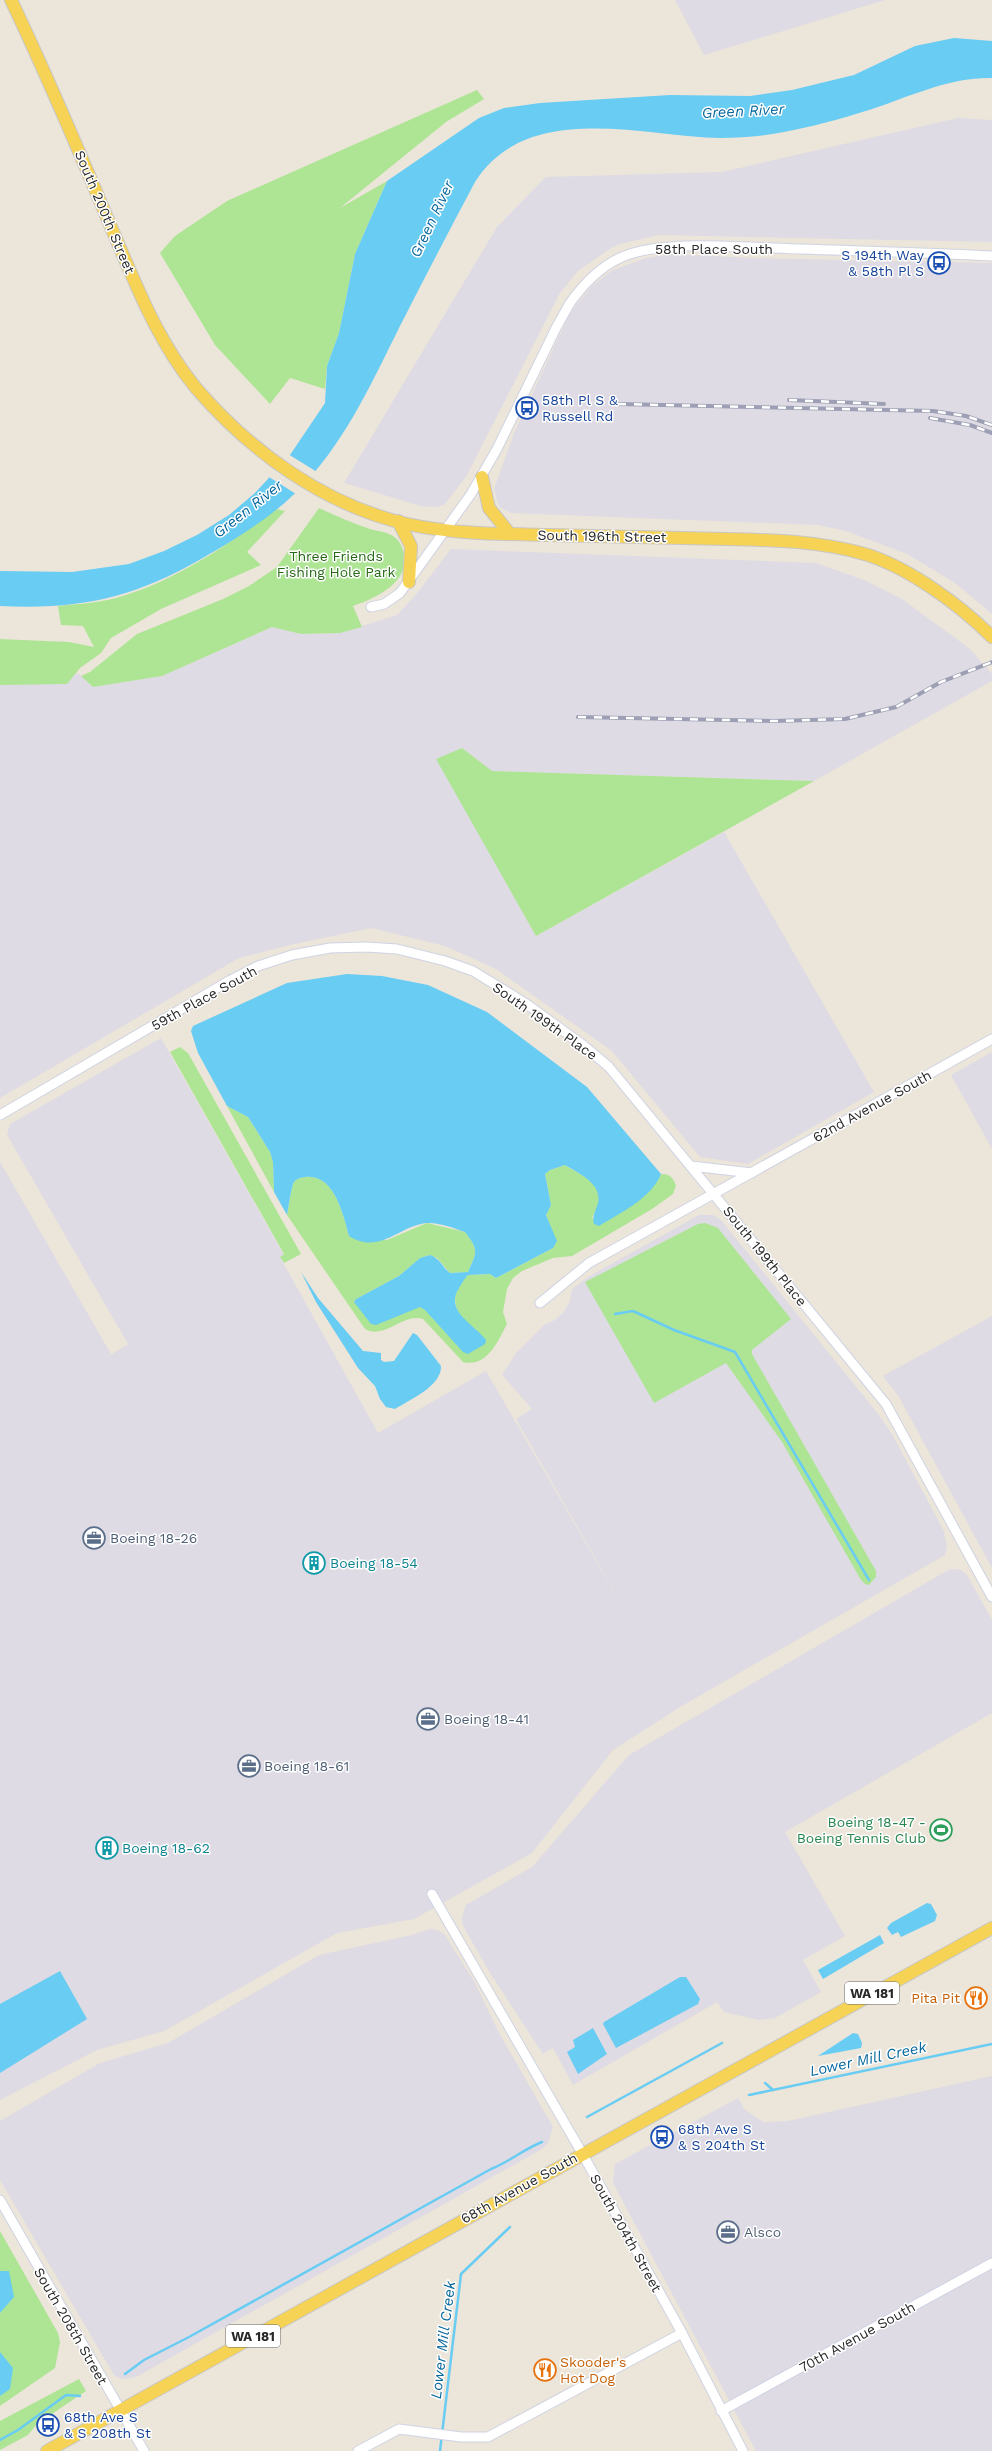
<svg xmlns="http://www.w3.org/2000/svg" width="992" height="2451" viewBox="0 0 992 2451" font-family="'Work Sans',sans-serif">
<style>
.industrial{fill:#dedbe4}
.green{fill:#aee594}
.water{fill:#68ccf3}
.pier{fill:#ece5da}
.lines{fill:none;stroke-linecap:round;stroke-linejoin:round}
.stream{stroke:#68ccf3;stroke-width:2.5}
.minor-casing{stroke:#cfd3e3;stroke-width:11}
.major-casing{stroke:#c7c7c7;stroke-width:14}
.minor{stroke:#fff;stroke-width:9}
.major{stroke:#f6d355;stroke-width:12}
.rail-casing{stroke:#9da0b4;stroke-width:4}
.rail{stroke:#fff;stroke-width:2.5;stroke-dasharray:8;stroke-linecap:butt}
.labels{text-anchor:middle;stroke-width:3;stroke-linejoin:round;paint-order:stroke}
.shield{fill:#fff;stroke:#696969;stroke-width:1}
.shield-label{font-size:13px;font-weight:bold;fill:#292929}
.street-label{font-size:14px;fill:#292929;stroke:#fff}
.transit-label{font-size:14px;fill:#164399;stroke:#fff;text-anchor:start}
.park-label{font-size:14px;fill:#276817;stroke:#fff}
.service-label{font-size:14px;fill:#4e5e75;stroke:#fff;text-anchor:start}
.culture-label{font-size:14px;fill:#0d838f;stroke:#fff;text-anchor:start}
.leisure-label{font-size:14px;fill:#27864d;stroke:#fff;text-anchor:end}
.food-label{font-size:14px;fill:#c56008;stroke:#fff;text-anchor:end}
.water-label{font-size:15px;font-style:italic;fill:#08689e;stroke:#fff}
</style>
<rect width="100%" height="100%" fill="#ece5da"/>
<g class="industrial">
<path d="M675 0H885L704 55Z"/>
<path d="M958 118 992 120V242L659 235 620 244 608 250 578 271 560 293 466 477 444 505 435 507 421 506 344 483 497 227 546 177 722 172Z"/>
<path d="M673 254 752 258 992 263V614L955 583 907 554 846 531 818 525 511 513 499 507 494 489 514 433 570 313 592 286 613 270 646 258Z"/>
<path d="M451 549 816 563 864 580 902 599 970 649 992 674V681L814 781 492 771 462 748 536 936 724 832 874 1092 748 1164 700 1157 612 1051 496 969 445 946 371 928 290 945 239 958 0 1098V673L79 674 93 687 162 676 272 627 301 634 340 633 397 615 414 597Z"/>
<path d="M161 1038 284 1255 280 1257 378 1433 486 1371 639 1635 516 1419 532 1409 502 1375 516 1353 544 1325 555 1320 564 1312 570 1301 572 1289 588 1277 699 1215H713L721 1220 879 1415 892 1434 945 1533 944 1534 947 1546 945 1555 680 1707 613 1750 532 1853 414 1919 337 1933 164 2031 97 2050 0 2100V1162L111 1354 73 1377 134 1341 128 1344 7 1135 10 1124Z"/>
<path d="M992 1052V1149L951 1075Z"/>
<path d="M992 1316V1568L899 1397 883 1376Z"/>
<path d="M950 1569 961 1570 967 1575 992 1620V1713L785 1832 845 1936 803 1960 821 1992 775 2018 759 2020 724 2012 717 2002 573 2085 553 2048 543 2054 490 1973 463 1926 462 1917 466 1905 532 1867 629 1755Z"/>
<path d="M430 1929 438 1930 445 1935 475 1983 498 2031 553 2127 548 2143 542 2149 136 2377 122 2379 114 2375 0 2180V2121L100 2063 168 2043 319 1955 412 1935Z"/>
<path d="M992 2076V2451H756L613 2183 615 2164 738 2098 744 2109 763 2122 788 2121Z"/>
</g>
<g class="green">
<path d="M477 90 484 99 446 122 340 208 387 181 355 254 339 333 327 366 325 389 290 378 270 404 215 345 160 253 175 236 227 201Z"/>
<path d="M319 508C336 516 352 523 370 529 377 531 387 532 393 536 400 541 402 546 404 554 410 583 374 599 353 606L362 627 340 633 301 634 272 627 162 676 93 687 81 676 90 672 137 634 223 599 249 586 277 567Z"/>
<path d="M276 509 285 511 247 552 261 565 161 609 111 638 101 653 80 668 67 684 0 685V639L69 642 94 647 83 626 61 625 58 606C77 604 97 603 116 598 174 582 228 545 276 509Z"/>
<path d="M462 748 492 771 814 781 536 936 436 759Z"/>
<path d="M180 1047 188 1053 301 1254 284 1263 280 1257 284 1254 170 1052Z"/>
<path d="M227 1106 248 1117 270 1152 273 1162 274 1192Z"/>
<path d="M565 1165C577 1173 598 1181 600 1197 600 1203 594 1213 592 1219L658 1181 661 1174C670 1174 673 1177 676 1186L673 1194 652 1209 572 1256 553 1258 522 1271 513 1278 507 1289 503 1312 507 1324C498 1341 487 1368 463 1362L423 1319C403 1313 385 1340 365 1329L287 1215C289 1205 290 1194 293 1184 295 1179 300 1178 305 1177 334 1173 343 1214 349 1236L387 1240 427 1223 465 1232C479 1250 477 1252 468 1272L450 1273 437 1258 430 1255 420 1258 399 1276 356 1299 354 1302 413 1308 420 1307 478 1330C454 1318 446 1294 468 1275L490 1274 496 1278 553 1248 552 1231 546 1214 551 1205 545 1174 550 1170Z"/>
<path d="M705 1223 718 1228 791 1319 752 1350V1354L876 1571V1577L869 1585 865 1584 861 1580 782 1442 726 1363 654 1403 585 1282 698 1224Z"/>
<path d="M0 2231 58 2333 60 2342 55 2368 0 2406Z"/>
<path d="M79 2379 86 2391 37 2424 28 2435 0 2450V2421Z"/>
</g>
<g class="water">
<path d="M954 38 992 41V78C954 77 917 93 881 106 851 116 820 125 789 131 766 136 743 138 720 138 641 136 527 100 475 182 450 229 425 277 400 326 373 380 348 436 306 482 277 514 238 538 201 559 133 598 79 610 0 606V571L72 572 129 564 164 551 197 535 229 515 255 493 290 455 325 403 327 366 339 333 355 254 387 181 479 118 504 108 540 103 670 95 750 96 792 90 854 75 915 46Z"/>
<path d="M347 974 382 976 428 985 487 1012 587 1087 661 1174C652 1198 620 1213 599 1226L594 1224C592 1217 595 1212 597 1206 605 1185 580 1174 565 1165L550 1170 545 1174 551 1205 546 1215 557 1241 553 1248 496 1278 490 1274 468 1275C464 1279 462 1283 459 1288 444 1311 474 1324 486 1340L485 1344 468 1354 463 1352 425 1310 420 1307 376 1325 371 1324 354 1302 356 1299 399 1276 420 1258 430 1255C441 1259 442 1267 450 1273L468 1272C477 1252 479 1250 465 1232 454 1228 439 1222 426 1223 397 1227 380 1255 349 1236 343 1214 334 1173 305 1177 300 1178 295 1179 293 1184 290 1194 289 1205 287 1215L274 1192 273 1162 270 1152 248 1117 227 1106 198 1053 191 1031 193 1026 287 983Z"/>
<path d="M301 1272 318 1298 363 1351 381 1353V1360L384 1362 394 1361 413 1333 417 1335 441 1366C442 1386 409 1400 395 1409L386 1407 380 1399 375 1386 358 1368 316 1302Z"/>
<path d="M927 1903 931 1904 937 1915 935 1921 901 1937 898 1932 892 1935 887 1928 891 1923Z"/>
<path d="M880 1935 884 1943 823 1979 818 1970Z"/>
<path d="M60 1971 87 2019 0 2073V2004Z"/>
<path d="M680 1977H686L700 1999 698 2004 616 2048 603 2024 604 2022Z"/>
<path d="M593 2028 607 2054 578 2074 567 2052 575 2047 573 2040Z"/>
<path d="M853 2033 858 2034 862 2043 861 2048 818 2056Z"/>
<path d="M0 2271H9L14 2297 0 2313Z"/>
<path d="M0 2352 13 2368 10 2389 0 2396Z"/>
</g>
<path class="pier" d="M288 454 317 472 296 494 269 477Z"/>
<g class="lines">
<g class="stream">
<path d="M615 1314 633 1311 674 1330 735 1352 869 1580"/>
<path d="M765 2083 773 2090"/>
<path d="M749 2095 992 2044"/>
<path d="M587 2117 722 2043"/>
<path d="M125 2374 144 2360 189 2337 491 2169C509 2162 524 2149 542 2142"/>
<path d="M0 2440 18 2430 66 2395 80 2396"/>
<path d="M440 2451 461 2274 510 2227"/>
</g>
<g class="minor-casing">
<g id="minor">
<path d="M371 607 384 604 400 593 471 494 497 449 556 328 570 303C585 282 605 262 630 254 670 241 732 247 774 248 847 251 920 252 992 256"/>
<path d="M0 1115 229 981 258 966 292 955 330 948 366 947 397 949 445 961 473 971 525 1003 583 1045 609 1067 886 1404 992 1597"/>
<path d="M691 1166 752 1173"/>
<path d="M540 1303 589 1263 992 1039"/>
<path d="M432 1894 582 2153 682 2333 743 2451"/>
<path d="M0 2200 144 2451"/>
<path d="M721 2411 992 2263"/>
<path d="M358 2451 399 2429 461 2437H488L682 2333"/>
</g>
</g>
<g class="major-casing">
<g id="major">
<path d="M11 0C47 75 79 151 111 227 135 282 157 341 196 388 250 451 324 505 407 524 453 534 502 534 549 535 608 536 667 538 726 539 773 540 822 541 868 555 911 569 961 606 992 637"/>
<path d="M482 477 489 508 510 534"/>
<path d="M398 521 411 546 409 582"/>
<path d="M47 2451 992 1928"/>
</g>
</g>
<use href="#minor" class="minor"/>
<use href="#major" class="major"/>
<g class="rail-casing">
<g id="rail">
<path d="M789 400 884 404"/>
<path d="M618 404 933 411 966 416 992 425"/>
<path d="M930 418 970 425 992 433"/>
<path d="M578 717 774 721 845 719 896 707 941 682 992 662"/>
</g>
</g>
<use href="#rail" class="rail"/>
</g>
<defs>
<g id="bus-ring" transform="scale(1.15)"><circle r="9.5" fill="#fff" stroke="#1a4fb4" stroke-width="1.5"/><path d="M-5-6H5V4H4V6H2V4H-2V6H-4V4H-5ZM-3.5-4V0h7V-4ZM-3.5 1.2v1.5H-2V1.2ZM2 1.2v1.5H3.5V1.2Z" fill="#1a4fb4"/></g>
<g id="office-ring" transform="scale(1.15)"><circle r="9.5" fill="#fff" stroke="#5c6f8a" stroke-width="1.5"/><path d="M-6-3h4V-5.5h4V-3h4V5H-6ZM-1-4.5V-3h2v-1.5ZM-6 0V1H6V0Z" fill="#5c6f8a"/></g>
<g id="building-ring" transform="scale(1.15)"><circle r="9.5" fill="#fff" stroke="#0f9aa8" stroke-width="1.5"/><path d="M-4-6H4V6H1V3H-1V6H-4ZM-2.5-4.3h1.7v1.8h-1.7ZM.8-4.3h1.7v1.8H.8ZM-2.5-1h1.7V.8h-1.7ZM.8-1h1.7V.8H.8Z" fill="#0f9aa8"/></g>
<g id="stadium-ring" transform="scale(1.15)"><circle r="9.5" fill="#fff" stroke="#2e9e5b" stroke-width="1.5"/><path d="M0-5a6.5 5 0 1 0 0 10a6.5 5 0 1 0 0-10ZM-3.5-1.8h7v3.6h-7Z" fill="#2e9e5b"/></g>
<g id="restaurant-ring" transform="scale(1.15)"><circle r="9.5" fill="#fff" stroke="#e8710a" stroke-width="1.5"/><path d="M-5-6h1v4h1v-4h1v4h1v-4h1v5L-1.5 .5V6h-2V.5L-5-1ZM5-6V6H3V1.5H1.5Q1.5-4 5-6Z" fill="#e8710a"/></g>
</defs>
<g fill-rule="evenodd">
<use href="#bus-ring" x="939" y="263"/>
<use href="#bus-ring" x="527" y="408"/>
<use href="#office-ring" x="94" y="1538"/>
<use href="#building-ring" x="314" y="1563"/>
<use href="#office-ring" x="428" y="1719"/>
<use href="#office-ring" x="249" y="1766"/>
<use href="#stadium-ring" x="941" y="1830"/>
<use href="#building-ring" x="107" y="1848"/>
<use href="#restaurant-ring" x="976" y="1998"/>
<use href="#bus-ring" x="662" y="2137"/>
<use href="#office-ring" x="728" y="2232"/>
<use href="#restaurant-ring" x="545" y="2370"/>
<use href="#bus-ring" x="48" y="2425"/>
</g>
<g class="labels">
<g class="shield">
<rect x="845" y="1982" width="54" height="22" rx="3"/>
<rect x="226" y="2325" width="54" height="22" rx="3"/>
</g>
<g class="shield-label">
<text x="872" y="1998">WA 181</text>
<text x="253" y="2341">WA 181</text>
</g>
<g class="street-label">
<text transform="translate(105 212) rotate(67)" y="5">South 200th Street</text>
<text x="714" y="254">58th Place South</text>
<text transform="translate(602 536) rotate(1)" y="5">South 196th Street</text>
<text transform="translate(204 998) rotate(-29)" y="5">59th Place South</text>
<text transform="translate(545 1021) rotate(35)" y="5">South 199th Place</text>
<text transform="translate(872 1106) rotate(-29)" y="5">62nd Avenue South</text>
<text transform="translate(765 1256) rotate(51)" y="5">South 199th Place</text>
<text transform="translate(519 2188) rotate(-29)" y="5">68th Avenue South</text>
<text transform="translate(626 2233) rotate(61)" y="5">South 204th Street</text>
<text transform="translate(71 2326) rotate(60)" y="5">South 208th Street</text>
<text transform="translate(857 2337) rotate(-29)" y="5">70th Avenue South</text>
</g>
<g class="transit-label">
<text x="924" y="260" text-anchor="end">S 194th Way<tspan x="924" dy="16">&amp; 58th Pl S</tspan></text>
<text x="542" y="405">58th Pl S &amp;<tspan x="542" dy="16">Russell Rd</tspan></text>
<text x="678" y="2134">68th Ave S<tspan x="678" dy="16">&amp; S 204th St</tspan></text>
<text x="64" y="2422">68th Ave S<tspan x="64" dy="16">&amp; S 208th St</tspan></text>
</g>
<g class="park-label">
<text x="336" y="561">Three Friends<tspan x="336" dy="16">Fishing Hole Park</tspan></text>
</g>
<g class="service-label">
<text x="110" y="1543">Boeing 18-26</text>
<text x="444" y="1724">Boeing 18-41</text>
<text x="264" y="1771">Boeing 18-61</text>
<text x="744" y="2237">Alsco</text>
</g>
<g class="culture-label">
<text x="330" y="1568">Boeing 18-54</text>
<text x="122" y="1853">Boeing 18-62</text>
</g>
<g class="leisure-label">
<text x="926" y="1827">Boeing 18-47 -<tspan x="926" dy="16">Boeing Tennis Club</tspan></text>
</g>
<g class="food-label">
<text x="960" y="2003">Pita Pit</text>
<text x="560" y="2367" text-anchor="start">Skooder's<tspan x="560" dy="16">Hot Dog</tspan></text>
</g>
<g class="water-label">
<text transform="translate(743 111) rotate(-3)" y="5">Green River</text>
<text transform="translate(432 219) rotate(-65)" y="5">Green River</text>
<text transform="translate(248 509) rotate(-38)" y="5">Green River</text>
<text transform="translate(868 2059) rotate(-12)" y="5">Lower Mill Creek</text>
<text transform="translate(443 2340) rotate(-83)" y="5">Lower Mill Creek</text>
</g>
</g>
</svg>
